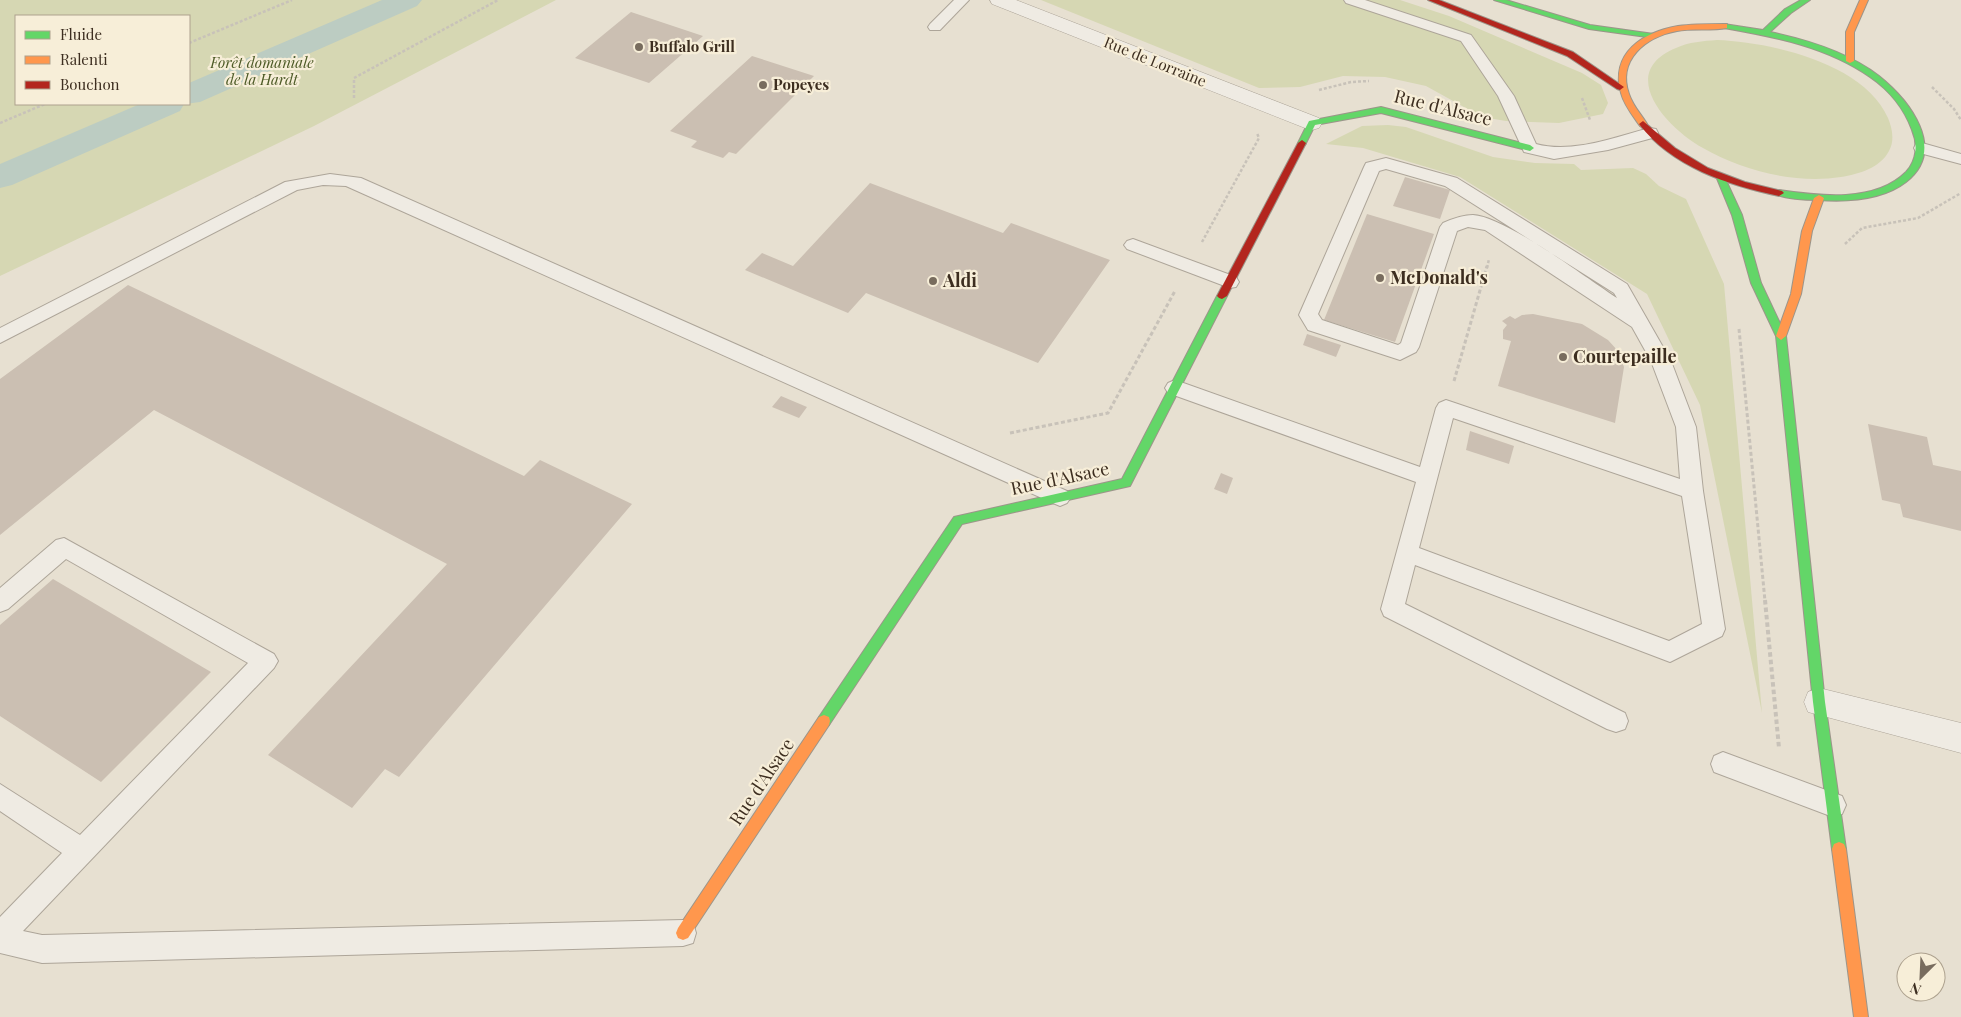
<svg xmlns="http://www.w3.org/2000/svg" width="1961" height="1017" viewBox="0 0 1961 1017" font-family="'Playfair Display',serif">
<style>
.green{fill:#d6d7b3;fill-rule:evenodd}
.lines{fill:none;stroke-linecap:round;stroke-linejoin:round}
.canal{fill:#bcccc2;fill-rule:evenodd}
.building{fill:#cbbfb2}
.lane-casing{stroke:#ada599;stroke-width:2}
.street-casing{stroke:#ada599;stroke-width:1}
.fast-casing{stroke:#9c958a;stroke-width:2}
.slow-casing{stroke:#9c958a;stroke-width:2}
.jam-casing{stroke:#9c958a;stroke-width:2}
.path-far2{stroke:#c8c2b9;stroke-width:2.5;stroke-dasharray:3 2;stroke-linecap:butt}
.path-far1{stroke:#c8c2b9;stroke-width:3;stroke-dasharray:4 2.5;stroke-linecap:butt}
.path{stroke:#c8c2b9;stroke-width:4;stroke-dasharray:4.5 3;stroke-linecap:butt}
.lane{fill:#efebe3;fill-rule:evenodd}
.street{fill:#efebe3;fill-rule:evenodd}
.fast{fill:#63d668;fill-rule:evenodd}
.slow{fill:#ff974d;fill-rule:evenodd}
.jam{fill:#b3261e;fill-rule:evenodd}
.poi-dot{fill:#786c5e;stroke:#f7eed8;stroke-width:2}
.labels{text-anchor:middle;stroke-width:4.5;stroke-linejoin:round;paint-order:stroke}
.far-poi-label{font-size:15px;font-weight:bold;fill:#3d2e20;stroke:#f7eed8;text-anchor:start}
.far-street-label{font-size:15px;fill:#3d2e20;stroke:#f7eed8}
.far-park-label{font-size:15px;font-style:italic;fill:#4d5a26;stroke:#f7eed8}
.street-label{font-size:18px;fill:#3d2e20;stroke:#f7eed8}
.poi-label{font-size:18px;font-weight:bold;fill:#3d2e20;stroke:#f7eed8;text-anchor:start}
</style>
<rect width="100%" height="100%" fill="#e7e0d1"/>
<g class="green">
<path d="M0 0H556L314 126 0 276ZM16 16H189V104H16Z"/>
<path d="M1041 0H1400L1449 16 1582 73 1601 85 1608 103 1603 114 1559 123 1506 121 1482 117 1426 86 1385 77 1343 76 1300 87 1259 88Z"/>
<path d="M1717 40C1770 42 1864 63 1888 118 1892 128 1895 140 1889 151 1880 168 1859 174 1841 177 1795 184 1743 171 1703 148 1668 129 1615 73 1676 48 1689 42 1703 41 1717 40Z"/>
<path d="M1388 125 1406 127 1493 157 1535 163 1574 164 1581 170 1633 168 1646 174 1659 186 1686 199 1724 284 1762 713 1700 405 1647 294 1460 177 1363 148 1326 144 1362 126Z"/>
</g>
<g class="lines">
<g class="canal">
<path d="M382 0H422L417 6 200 102 185 104H189V83Z"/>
<path d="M140 104H184L180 111 12 185 0 188V164Z"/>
</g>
</g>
<g class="building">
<path d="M631 12 703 36 649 83 575 58Z"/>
<path d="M752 56 814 76 736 154 729 152 723 158 691 147 697 141 670 131Z"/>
<path d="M1405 177 1450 190 1440 219 1393 206Z"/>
<path d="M870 183 1003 233 1011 223 1110 260 1038 363 866 293 848 313 745 270 762 253 793 266Z"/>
<path d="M1367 214 1434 234 1395 342 1324 320Z"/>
<path d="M128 285 524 476 540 460 632 504 399 777 385 769 352 808 268 755 447 564 154 410 0 535V379Z"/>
<path d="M1533 314 1582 324 1608 340 1618 351 1624 367 1615 423 1498 386 1511 341 1503 339V330L1507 325 1502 321 1510 316 1515 319 1522 315Z"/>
<path d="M1307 334 1341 345 1336 357 1303 345Z"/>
<path d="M781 396 807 407 799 418 772 407Z"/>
<path d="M1868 424 1927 437 1933 465 1961 471V531L1903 517 1900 504 1882 500Z"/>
<path d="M1470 431 1514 446 1509 464 1466 450Z"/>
<path d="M1221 473 1233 478 1227 494 1214 489Z"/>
<path d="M53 579 211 672 101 782 0 716V625Z"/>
</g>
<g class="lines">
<g class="lane-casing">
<g id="lane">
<path d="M954 0H969L940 30H930L928 27 930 24Z"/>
<path d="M1344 0H1365L1471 35 1514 96 1536 144C1573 154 1614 137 1650 128L1656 129 1658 133 1656 137 1608 150 1554 159 1524 152 1498 96 1461 41 1346 3Z"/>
<path d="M1922 143 1961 154V164L1916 152 1914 148 1916 144Z"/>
<path d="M1386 158 1457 178 1627 284 1671 361 1696 427 1703 491 1725 629 1722 636 1670 662 1415 565 1405 604 1625 713 1628 721 1625 729 1616 732 1607 729 1384 616 1381 609 1416 482 1168 393 1165 388 1168 383 1175 380 1420 467 1436 408 1439 403 1446 400 1680 479 1676 427 1651 361 1632 327 1485 230 1468 227 1457 231 1419 347 1416 352 1400 360 1308 330 1299 315 1364 167 1366 163ZM1386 169 1445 186 1614 293 1617 298C1586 278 1506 217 1473 215 1463 215 1452 219 1443 223L1440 227 1401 343 1398 345 1322 320 1318 314 1379 171ZM1453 418 1682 496 1702 624 1669 641 1419 548Z"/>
<path d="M330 174 361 178 1067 491 1071 497 1067 503 1060 506 1053 503 346 186 323 185 297 190 0 343V328L285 182Z"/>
<path d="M1133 239 1236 277 1239 282 1236 287 1230 288 1127 249 1124 245 1127 241Z"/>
<path d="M64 538 274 654 278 661 274 668 23 931 42 935 683 920 693 923 696 933 693 943 683 946 42 963 0 953V917L62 853 0 811V784L80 835 248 663 66 559 8 609 0 612V588L56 540Z"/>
<path d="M1723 752 1842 796 1846 805 1842 814 1833 817 1714 772 1711 764 1714 756Z"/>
</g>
</g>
<g class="street-casing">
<g id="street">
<path d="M990 0H1016L1319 118 1322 123 1319 128 1312 130 1305 128 992 4Z"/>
<path d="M1819 688 1961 723V753L1808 712 1804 702 1808 692Z"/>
</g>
</g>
<g class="fast-casing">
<g id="fast">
<path d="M1494 0H1506L1590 25 1654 34 1658 36 1654 38 1589 29Z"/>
<path d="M1801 0H1810L1791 13 1770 32C1808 40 1848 52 1879 76 1909 100 1948 149 1906 182 1883 200 1846 202 1818 200 1808 200 1781 199 1774 193L1779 190C1819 196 1875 203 1906 172 1917 160 1918 144 1912 130 1904 108 1889 90 1870 77 1827 47 1775 37 1724 28L1720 26 1724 24 1763 30 1785 9Z"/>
<path d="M1381 107 1530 145 1534 148 1530 151 1381 113 1315 125 1305 145H1299L1298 143 1309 121Z"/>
<path d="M1720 173 1724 176 1742 215 1761 283 1786 336 1825 702 1846 849 1844 854 1839 856 1834 854 1832 849 1813 702 1776 336 1751 283 1732 215 1716 176Z"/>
<path d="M1222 293 1227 296 1130 486 962 524 829 725 824 727 819 725 818 721 819 717 954 517 1122 479 1217 296Z"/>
</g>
</g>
<g class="slow-casing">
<g id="slow">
<path d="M1860 0H1868L1854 32V61L1850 63 1846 61V32Z"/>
<path d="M1724 24H1727V28C1711 31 1693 28 1677 31 1645 37 1617 60 1629 94 1633 106 1641 114 1647 124L1643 127 1640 126C1633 116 1624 105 1621 93 1610 53 1643 32 1678 26 1693 24 1709 24 1724 24Z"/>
<path d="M1819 195 1824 198 1812 231 1801 294 1786 336 1781 340 1776 336 1791 294 1802 231 1814 198Z"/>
<path d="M824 715 829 717 830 721 829 725 688 938 683 940 678 938 676 933 678 928 819 717Z"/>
<path d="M1839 842 1844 844 1846 849 1868 1017H1854L1832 849 1834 844Z"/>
</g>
</g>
<g class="jam-casing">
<g id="jam">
<path d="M1428 0H1439L1573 52 1624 87 1620 90 1617 89 1567 56Z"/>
<path d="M1643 121 1675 148 1708 168 1745 182 1782 191 1784 193 1779 196C1728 185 1672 167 1639 124Z"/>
<path d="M1302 140 1306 143 1227 296 1222 299 1219 298 1217 296 1298 143Z"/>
</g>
</g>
<g class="path-far2">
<path d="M189 43 292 0"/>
<path d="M1932 87 1954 109 1961 120"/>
<path d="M1319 90 1351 82 1369 81"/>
<path d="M354 98V78L498 0"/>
<path d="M1582 98 1590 120"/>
<path d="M0 123 45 104"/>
<path d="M1202 242 1259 138 1257 133"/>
<path d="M1845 244 1862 228 1918 218 1961 193"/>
<path d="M1487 268 1489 259"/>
</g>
<g class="path-far1">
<path d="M1739 329 1765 601"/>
<path d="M1454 381 1487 266"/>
<path d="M1010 433 1108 413 1175 291"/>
</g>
<path class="path" d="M1765 600 1779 748"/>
<use href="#lane" class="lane"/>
<use href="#street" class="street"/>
<use href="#fast" class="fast"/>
<use href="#slow" class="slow"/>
<use href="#jam" class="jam"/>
</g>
<g class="poi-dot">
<circle cx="639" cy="47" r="5"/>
<circle cx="763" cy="85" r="5"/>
<circle cx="1380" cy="278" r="5"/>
<circle cx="933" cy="281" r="5"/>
<circle cx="1563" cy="357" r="5"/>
</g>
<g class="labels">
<g class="far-poi-label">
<text x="649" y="52">Buffalo Grill</text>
<text x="773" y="90">Popeyes</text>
</g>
<g class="far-street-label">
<text transform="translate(1155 62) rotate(22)" y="5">Rue de Lorraine</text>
</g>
<g class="far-park-label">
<text x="262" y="68">Forêt domaniale<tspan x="262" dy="17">de la Hardt</tspan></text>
</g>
<g class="street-label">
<text transform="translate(1443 108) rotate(14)" y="6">Rue d'Alsace</text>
<text transform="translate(1060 479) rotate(-12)" y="6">Rue d'Alsace</text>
<text transform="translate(762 782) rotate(-56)" y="6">Rue d'Alsace</text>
</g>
<g class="poi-label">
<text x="1390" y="284">McDonald's</text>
<text x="943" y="287">Aldi</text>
<text x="1573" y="363">Courtepaille</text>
</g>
</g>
<rect x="15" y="15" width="175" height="90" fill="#f7eed8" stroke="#ada18e"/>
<rect x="25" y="31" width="25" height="8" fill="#63d668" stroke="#ada18e"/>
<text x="60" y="40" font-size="15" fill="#3d2e20">Fluide</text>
<rect x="25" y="56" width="25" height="8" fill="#ff974d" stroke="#ada18e"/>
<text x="60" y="65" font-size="15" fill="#3d2e20">Ralenti</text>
<rect x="25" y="81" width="25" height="8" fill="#b3261e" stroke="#ada18e"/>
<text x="60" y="90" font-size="15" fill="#3d2e20">Bouchon</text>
<g transform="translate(1921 977) rotate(204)"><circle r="24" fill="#f7eed8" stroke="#ada18e"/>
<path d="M0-4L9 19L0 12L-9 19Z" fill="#786c5e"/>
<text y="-8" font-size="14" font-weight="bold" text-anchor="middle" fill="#3d2e20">N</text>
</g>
</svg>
